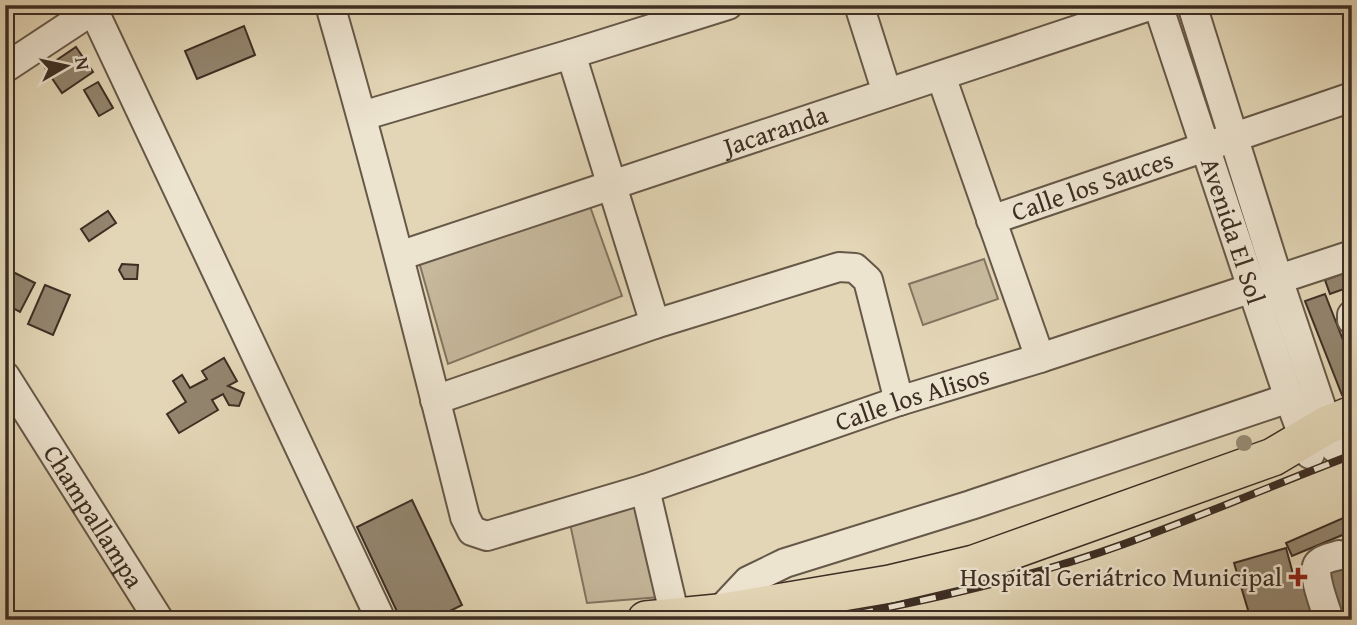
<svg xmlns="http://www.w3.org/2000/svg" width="1357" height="625" viewBox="0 0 1357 625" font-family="'Gentium Book Plus',serif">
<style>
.green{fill:#c7b99d;stroke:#827460;stroke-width:2}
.building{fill:#93856f;stroke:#3d2e23;stroke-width:2}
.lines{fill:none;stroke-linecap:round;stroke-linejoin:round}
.minor-casing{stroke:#665848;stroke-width:32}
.major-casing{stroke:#3d2e23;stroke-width:40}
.minor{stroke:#ede4d0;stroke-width:28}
.major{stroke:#e3d6b6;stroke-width:37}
.rail-casing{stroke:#3d2e23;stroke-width:8}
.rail{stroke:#ede4d0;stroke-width:5;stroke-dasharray:16;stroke-linecap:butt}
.tree{fill:#978972}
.poi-dot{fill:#8f2418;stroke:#ede4d0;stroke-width:2.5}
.labels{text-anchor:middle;stroke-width:5;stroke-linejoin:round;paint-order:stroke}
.street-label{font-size:26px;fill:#3d2e23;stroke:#ede4d0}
.poi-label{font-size:26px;fill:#3d2e23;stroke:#ede4d0;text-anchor:end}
</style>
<rect width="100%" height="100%" fill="#e3d6b6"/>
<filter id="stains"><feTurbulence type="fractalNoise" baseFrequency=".00286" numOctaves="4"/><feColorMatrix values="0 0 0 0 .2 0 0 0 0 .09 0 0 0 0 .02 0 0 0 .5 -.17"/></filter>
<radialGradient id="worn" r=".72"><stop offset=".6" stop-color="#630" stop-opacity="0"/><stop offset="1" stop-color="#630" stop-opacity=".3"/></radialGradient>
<g class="green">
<path d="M587 198 622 296 448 364 419 262Z"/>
<path d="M984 259 998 299 923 325 909 284Z"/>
<path d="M639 492 660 597 587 603 569 519Z"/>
</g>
<g class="building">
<path d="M244 26 255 55 197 79 185 51Z"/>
<path d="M76 47 93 72 62 93 45 68Z"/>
<path d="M98 82 113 108 99 116 84 90Z"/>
<path d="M108 211 116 223 89 241 81 229Z"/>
<path d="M122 264 138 265 137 279H124L119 270Z"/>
<path d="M5 268 35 283 20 312 5 304Z"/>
<path d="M1352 270V286L1330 294 1325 280Z"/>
<path d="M45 285 70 295 53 335 28 324Z"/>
<path d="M1325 294 1352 363V391L1342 395 1305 301Z"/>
<path d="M224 358 237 381 228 386 244 393 239 406 229 405 223 394 212 400 218 410 179 433 167 414 186 402 173 381 182 375 190 388 207 379 202 371Z"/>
<path d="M412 500 462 605 432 620H401L357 527Z"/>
<path d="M1350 515 1352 520V531L1292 556 1286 543Z"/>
<path d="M1286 548 1296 585 1303 583 1313 620H1251L1234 563Z"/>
<path d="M1347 559 1352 586V620H1335L1318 566Z"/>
</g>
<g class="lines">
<g class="minor-casing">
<g id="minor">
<path d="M91 5 381 620"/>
<path id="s1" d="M330 5C379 175 422 346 465 517L472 531 487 536 645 489 899 401 1040 358 1352 255"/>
<path d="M859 5 887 93"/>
<path id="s2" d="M1158 5 1252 288 1289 398 1310 454"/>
<path d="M1192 5 1278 279 1335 448"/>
<path d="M571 54 655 324"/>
<path d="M5 68 93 10"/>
<path d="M941 76 1040 358"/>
<path d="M362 116 571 54 728 5"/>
<path id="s3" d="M991 220 1352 97"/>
<path id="s4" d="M399 256 1152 5"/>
<path d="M1352 315V320"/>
<path id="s5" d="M5 376 159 620"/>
<path d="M435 400 655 324 839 267 855 268 868 280 899 401"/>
<path d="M645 489 675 617"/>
<path d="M718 613 748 581 785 563 971 505 1289 398"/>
<path d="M1329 620C1326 609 1311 573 1318 564 1322 559 1333 557 1339 555"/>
</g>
</g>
<g class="major-casing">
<path id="major" d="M646 620 718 613 890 584 974 564 1273 457 1327 425 1352 415"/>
</g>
<use href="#minor" class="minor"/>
<use href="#major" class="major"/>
<g class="rail-casing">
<path id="rail" d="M826 620C928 600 1027 579 1124 544 1201 516 1276 484 1352 455"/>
</g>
<use href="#rail" class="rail"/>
</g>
<circle class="tree" cx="1244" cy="443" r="8"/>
<path class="poi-dot" d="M1294.5 566.5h7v7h7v7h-7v7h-7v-7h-7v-7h7z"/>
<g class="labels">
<g class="street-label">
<text dy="9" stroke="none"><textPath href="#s4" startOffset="397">Jacaranda</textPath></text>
<text dy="9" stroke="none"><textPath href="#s3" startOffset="107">Calle los Sauces</textPath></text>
<text dy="9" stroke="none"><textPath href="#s2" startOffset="238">Avenida El Sol</textPath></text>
<text dy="9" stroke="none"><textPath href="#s1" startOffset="1008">Calle los Alisos</textPath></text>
<text dy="9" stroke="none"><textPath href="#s5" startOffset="166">Champallampa</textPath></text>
</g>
<g class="poi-label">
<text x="1282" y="586">Hospital Geriátrico Municipal</text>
</g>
</g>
<rect width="1357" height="625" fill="none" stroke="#e3d6b6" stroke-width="28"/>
<rect x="7" y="7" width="1343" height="611" fill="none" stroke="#3d2e23" stroke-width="3.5"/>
<rect x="14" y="14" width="1329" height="597" fill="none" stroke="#3d2e23" stroke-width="2"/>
<g transform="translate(66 66) rotate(81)" stroke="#ede4d0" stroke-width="5" paint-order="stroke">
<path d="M0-5L12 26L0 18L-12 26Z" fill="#3d2e23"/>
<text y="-10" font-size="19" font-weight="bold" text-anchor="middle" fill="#3d2e23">N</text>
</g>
<rect width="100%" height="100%" filter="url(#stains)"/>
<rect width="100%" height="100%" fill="url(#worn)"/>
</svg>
